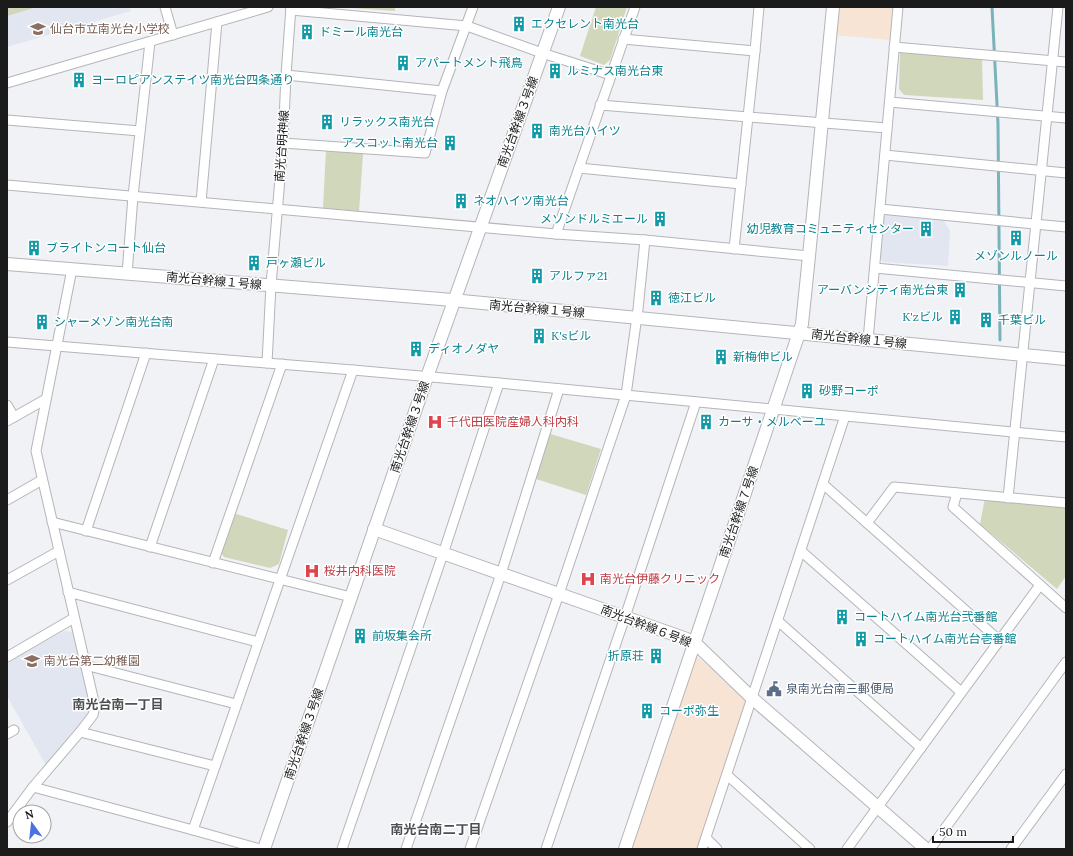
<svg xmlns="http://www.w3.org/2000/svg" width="1073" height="856" viewBox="0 0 1073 856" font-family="Lora,'Noto Sans JP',serif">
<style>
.commercial{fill:#f8e4d5}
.built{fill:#e1e6f0}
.park{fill:#d0d7ba}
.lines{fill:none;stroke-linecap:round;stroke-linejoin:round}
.stream{stroke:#79b2b8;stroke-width:3}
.street-casing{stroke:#b4b5b9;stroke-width:11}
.secondary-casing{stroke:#b4b5b9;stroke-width:14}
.street{stroke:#fff;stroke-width:9}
.secondary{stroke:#fff;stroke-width:12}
.labels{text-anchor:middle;stroke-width:3;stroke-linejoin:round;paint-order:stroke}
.culture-label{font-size:12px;fill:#0d838f;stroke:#fff;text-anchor:start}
.education-label{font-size:12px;fill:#785e54;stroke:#fff;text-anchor:start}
.street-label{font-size:12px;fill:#1b1b1c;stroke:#fff}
.health-label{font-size:12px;fill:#be3a42;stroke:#fff;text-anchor:start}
.service-label{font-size:12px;fill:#4e5e75;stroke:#fff;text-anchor:start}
.neighbourhood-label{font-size:13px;font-weight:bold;fill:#4d4e51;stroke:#fff}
</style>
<rect width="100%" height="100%" fill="#f0f2f6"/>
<g class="commercial">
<path d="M838 7H893L890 40 835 35Z"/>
<path d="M699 658 746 698 747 703 698 849H631L694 659Z"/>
</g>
<g class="built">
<path d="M7 7H129L131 11 7 47Z"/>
<path d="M888 214 943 219 950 231 948 266 883 262 878 251 881 219Z"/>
<path d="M64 631 74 632 90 706 86 717 46 765 7 696V663Z"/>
</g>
<g class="park">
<path d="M7 7H37L7 16Z"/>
<path d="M352 7H395V11L352 8Z"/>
<path d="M596 7H627L610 60 604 65 580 56Z"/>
<path d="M900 53 982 58 983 100 904 95 899 89Z"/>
<path d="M326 150 363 154 359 211 323 208Z"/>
<path d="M547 433 601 449 586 495 533 478Z"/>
<path d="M985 498 1066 507V576L1057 589 980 524Z"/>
<path d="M233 513 288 530 279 564 270 568 224 557 220 551Z"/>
</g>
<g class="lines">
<path class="stream" d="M992 7 998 124 1000 340"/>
<g class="street-casing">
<g id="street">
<path d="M165 7 173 35"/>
<path d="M291 10 467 26 542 53 611 75"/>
<path d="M623 39 755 51"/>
<path d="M894 47 1066 62"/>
<path d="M286 75 442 91"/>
<path d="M7 83 268 7"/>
<path d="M890 102 1066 118"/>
<path d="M600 105 887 128"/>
<path d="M7 120 140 131"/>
<path d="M283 143 425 153 442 91 473 7"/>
<path d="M885 155 1066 173"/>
<path d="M579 168 741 184"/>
<path d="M7 185 556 234 645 240 809 256"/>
<path d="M201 202 217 22"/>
<path d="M880 209 1066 227"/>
<path d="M556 234 635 7"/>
<path d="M734 249 755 51 759 7"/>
<path d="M875 268 1066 286"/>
<path d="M127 274 133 196 150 42"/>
<path d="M868 340 898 7"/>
<path d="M7 342 353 370 499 383 1066 437"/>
<path d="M267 363 271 285 283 143 286 75 291 7"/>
<path d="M7 405 14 417"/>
<path d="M7 421 46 399"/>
<path d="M823 484 999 640"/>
<path d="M957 493 953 507 1066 608"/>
<path d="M1008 498 1058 7"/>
<path d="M7 500 42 480"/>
<path d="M52 522 351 597"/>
<path d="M867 523 894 487 1066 503"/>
<path d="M86 531 146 353"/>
<path d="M150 547 214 359"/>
<path d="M801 551 961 692"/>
<path d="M213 563 282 364"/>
<path d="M7 580 59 551"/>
<path d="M68 592 258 642"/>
<path d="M778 621 921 748"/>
<path d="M7 657 74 618"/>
<path d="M85 665 236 704"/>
<path d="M80 732 215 766"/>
<path d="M7 734 14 730"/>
<path d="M727 775 810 849"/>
<path d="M33 787 193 830 260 849"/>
<path d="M7 822 33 787 80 732 93 715 95 706 36 451 72 269"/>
<path d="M193 830 353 370"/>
<path d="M706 838 717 849"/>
<path d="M342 849 443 554 499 383"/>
<path d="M406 849 501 574 559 389"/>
<path d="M470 849 559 594 626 395 638 309 645 240"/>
<path d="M546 849 625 617 696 402"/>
<path d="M702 849 845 416"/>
<path d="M847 849 1040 585"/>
<path d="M930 849 1066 662"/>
<path d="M1011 849 1066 774"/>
</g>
</g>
<g class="secondary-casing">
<g id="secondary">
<path d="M7 264 441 299 1066 359"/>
<path d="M374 529 687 639 695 643 752 698 926 849"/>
<path d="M264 849 427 377 559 7"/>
<path d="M625 849 802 324 809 256 833 7"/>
</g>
</g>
<use href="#street" class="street"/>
<use href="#secondary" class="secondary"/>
</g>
<defs>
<g id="building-bare" transform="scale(1.2)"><path d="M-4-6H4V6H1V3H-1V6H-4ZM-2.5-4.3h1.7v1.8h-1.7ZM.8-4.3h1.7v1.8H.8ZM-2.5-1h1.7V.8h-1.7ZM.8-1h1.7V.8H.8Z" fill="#0f9aa8" stroke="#fff" stroke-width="2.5" paint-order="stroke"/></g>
<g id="school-bare" transform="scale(1.2)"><path d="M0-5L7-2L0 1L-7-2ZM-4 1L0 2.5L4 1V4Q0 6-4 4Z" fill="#8d6e63" stroke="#fff" stroke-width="2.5" paint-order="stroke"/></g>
<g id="hospital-bare" transform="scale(1.2)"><path d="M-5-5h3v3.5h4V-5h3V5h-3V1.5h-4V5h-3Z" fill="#e0444e" stroke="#fff" stroke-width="2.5" paint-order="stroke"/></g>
<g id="civic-bare" transform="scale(1.2)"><path d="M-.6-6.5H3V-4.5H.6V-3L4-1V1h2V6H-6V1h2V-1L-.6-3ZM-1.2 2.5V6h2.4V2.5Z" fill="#5c6f8a" stroke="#fff" stroke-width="2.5" paint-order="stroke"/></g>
</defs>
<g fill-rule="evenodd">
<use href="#building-bare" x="519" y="24"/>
<use href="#school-bare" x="38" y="29"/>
<use href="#building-bare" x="307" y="32"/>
<use href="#building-bare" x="403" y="63"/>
<use href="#building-bare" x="555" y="71"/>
<use href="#building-bare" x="79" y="80"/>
<use href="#building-bare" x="327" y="122"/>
<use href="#building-bare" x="537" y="131"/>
<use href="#building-bare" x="450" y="143"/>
<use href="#building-bare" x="461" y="201"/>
<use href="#building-bare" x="660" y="219"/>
<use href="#building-bare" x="926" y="229"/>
<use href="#building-bare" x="1016" y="238"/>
<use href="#building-bare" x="34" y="248"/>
<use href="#building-bare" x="254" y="263"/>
<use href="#building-bare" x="537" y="276"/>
<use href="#building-bare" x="960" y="290"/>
<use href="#building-bare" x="656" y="298"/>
<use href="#building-bare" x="955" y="317"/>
<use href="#building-bare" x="986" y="320"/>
<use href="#building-bare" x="42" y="322"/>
<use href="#building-bare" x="539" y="336"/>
<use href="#building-bare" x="416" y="349"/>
<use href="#building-bare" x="721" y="357"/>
<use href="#building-bare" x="807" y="391"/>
<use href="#hospital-bare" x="435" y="422"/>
<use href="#building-bare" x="706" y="422"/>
<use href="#hospital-bare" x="312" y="571"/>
<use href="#hospital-bare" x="588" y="579"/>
<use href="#building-bare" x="842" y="617"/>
<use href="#building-bare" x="360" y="636"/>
<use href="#building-bare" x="861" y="639"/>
<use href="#building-bare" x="656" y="656"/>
<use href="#school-bare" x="32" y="661"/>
<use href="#civic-bare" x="774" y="689"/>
<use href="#building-bare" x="647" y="711"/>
</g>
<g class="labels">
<g class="culture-label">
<text x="531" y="28">エクセレント南光台</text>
<text x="319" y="36">ドミール南光台</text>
<text x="415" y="67">アパートメント飛鳥</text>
<text x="567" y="75">ルミナス南光台東</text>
<text x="91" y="84">ヨーロピアンステイツ南光台四条通り</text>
<text x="339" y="126">リラックス南光台</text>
<text x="549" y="135">南光台ハイツ</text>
<text x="438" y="147" text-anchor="end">アスコット南光台</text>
<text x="473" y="205">ネオハイツ南光台</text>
<text x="648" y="223" text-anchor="end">メゾンドルミエール</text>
<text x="914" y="233" text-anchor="end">幼児教育コミュニティセンター</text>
<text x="46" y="252">ブライトンコート仙台</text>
<text x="1016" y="260" text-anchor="middle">メゾンルノール</text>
<text x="266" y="267">戸ヶ瀬ビル</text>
<text x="549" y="280">アルファ21</text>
<text x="948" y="294" text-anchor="end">アーバンシティ南光台東</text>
<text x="668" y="302">徳江ビル</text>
<text x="943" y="321" text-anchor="end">K'zビル</text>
<text x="998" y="324">千葉ビル</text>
<text x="54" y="326">シャーメゾン南光台南</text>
<text x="551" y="340">K'sビル</text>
<text x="428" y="353">ディオノダヤ</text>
<text x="733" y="361">新梅伸ビル</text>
<text x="819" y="395">砂野コーポ</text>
<text x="718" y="426">カーサ・メルベーユ</text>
<text x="854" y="621">コートハイム南光台弐番館</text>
<text x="372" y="640">前坂集会所</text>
<text x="873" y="643">コートハイム南光台壱番館</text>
<text x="644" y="660" text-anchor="end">折原荘</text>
<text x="659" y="715">コーポ弥生</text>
</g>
<g class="education-label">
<text x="50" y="33">仙台市立南光台小学校</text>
<text x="44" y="665">南光台第二幼稚園</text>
</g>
<g class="street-label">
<text transform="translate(518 122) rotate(-70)" y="4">南光台幹線３号線</text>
<text transform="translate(282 146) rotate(-86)" y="4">南光台明神線</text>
<text transform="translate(214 281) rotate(5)" y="4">南光台幹線１号線</text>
<text transform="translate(537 309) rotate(5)" y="4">南光台幹線１号線</text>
<text transform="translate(859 339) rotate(6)" y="4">南光台幹線１号線</text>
<text transform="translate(410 427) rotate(-71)" y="4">南光台幹線３号線</text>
<text transform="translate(739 512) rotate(-71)" y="4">南光台幹線７号線</text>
<text transform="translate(646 626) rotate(21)" y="4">南光台幹線６号線</text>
<text transform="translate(304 734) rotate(-71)" y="4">南光台幹線３号線</text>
</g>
<g class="health-label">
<text x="447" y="426">千代田医院産婦人科内科</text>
<text x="324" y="575">桜井内科医院</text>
<text x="600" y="583">南光台伊藤クリニック</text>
</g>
<g class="service-label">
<text x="786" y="693">泉南光台南三郵便局</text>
</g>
<g class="neighbourhood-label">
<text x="118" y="709">南光台南一丁目</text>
<text x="436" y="834">南光台南二丁目</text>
</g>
</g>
<rect width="1073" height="856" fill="none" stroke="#1b1b1c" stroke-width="16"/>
<g transform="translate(32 824) rotate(345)"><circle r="19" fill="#ffffff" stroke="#a4a4a4"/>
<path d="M0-3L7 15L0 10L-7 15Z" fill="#4c71e5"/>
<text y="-6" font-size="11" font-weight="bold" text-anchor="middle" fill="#1b1b1c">N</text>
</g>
<path d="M933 836v6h80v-6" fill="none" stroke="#1b1b1c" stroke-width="2"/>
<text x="939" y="836" font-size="12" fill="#1b1b1c" stroke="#ffffff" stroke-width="3" paint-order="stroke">50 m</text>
</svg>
